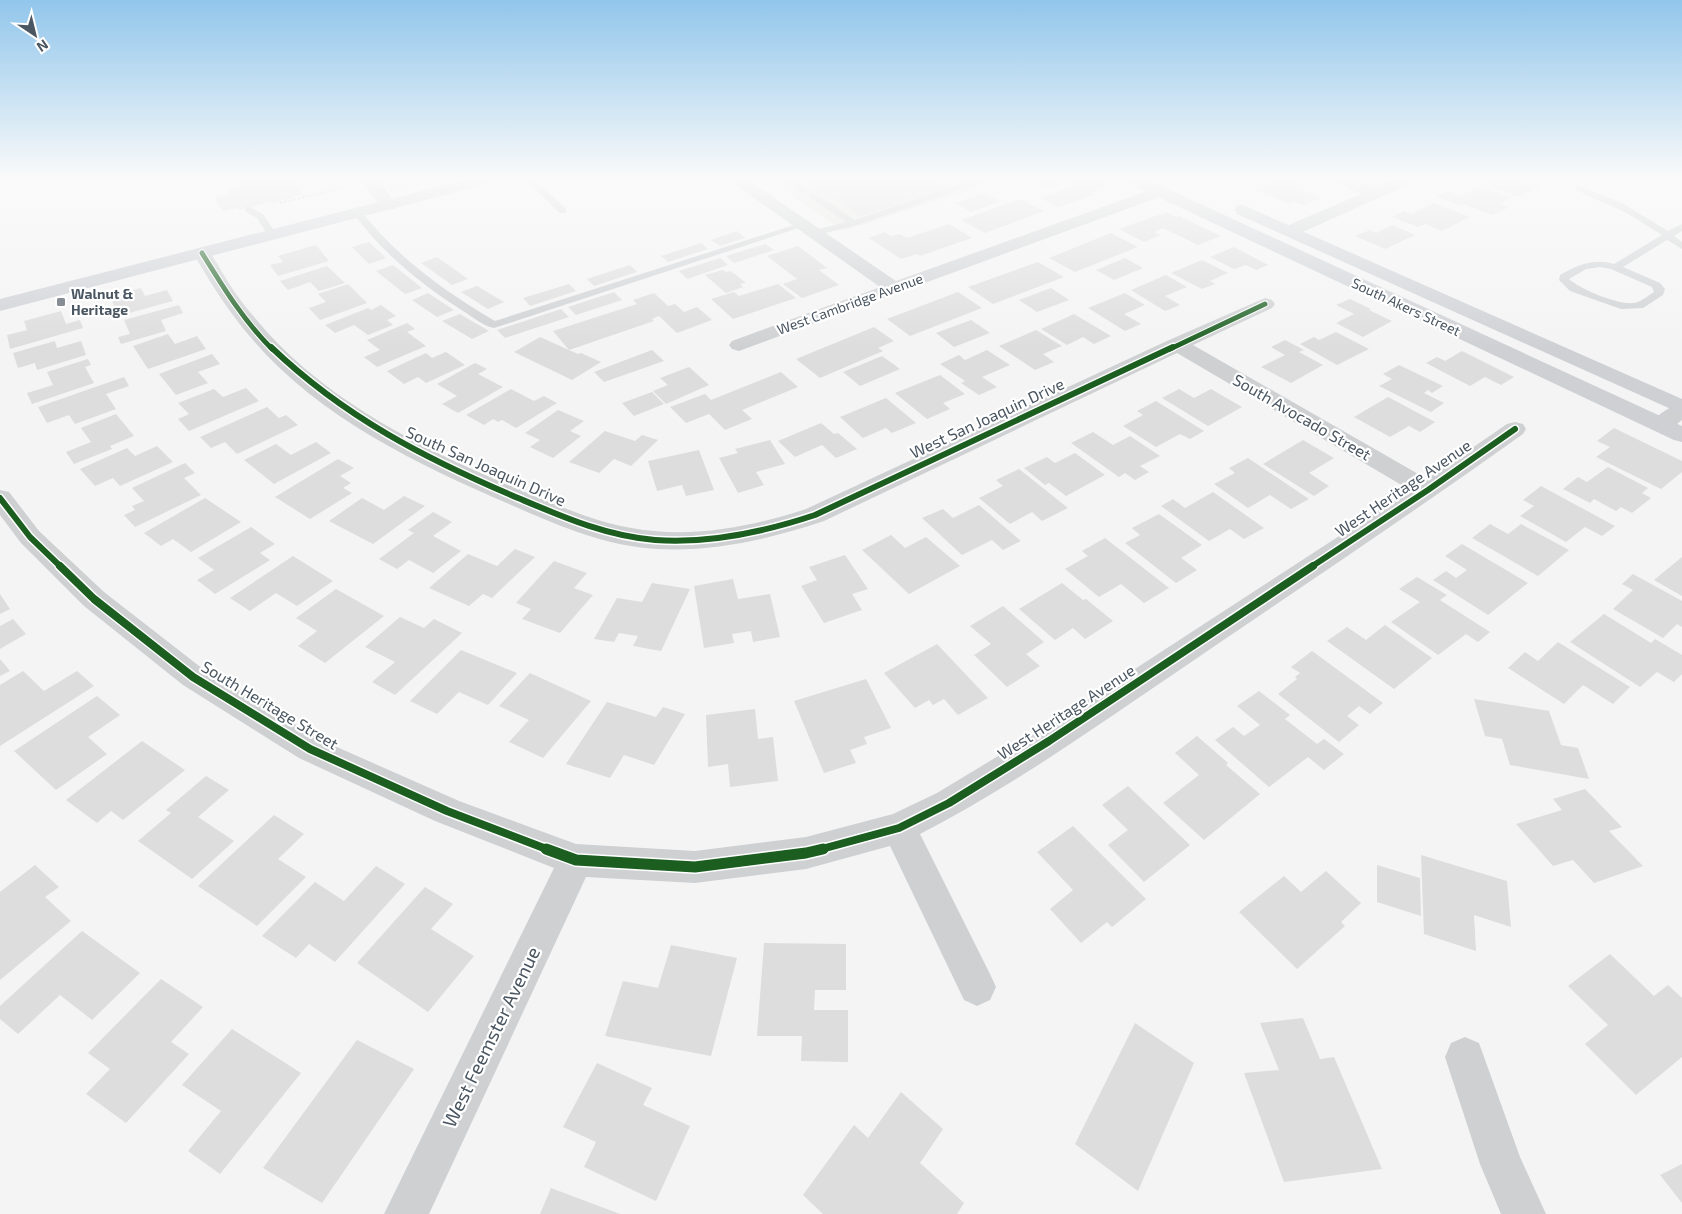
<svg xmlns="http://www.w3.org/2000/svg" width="1682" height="1214" viewBox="0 0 1682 1214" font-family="'Exo 2',sans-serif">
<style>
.commercial{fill:#e8e7e3}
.building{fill:#ddddde}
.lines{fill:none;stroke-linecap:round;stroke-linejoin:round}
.path{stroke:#bcc7c4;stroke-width:2;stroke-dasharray:2.5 2;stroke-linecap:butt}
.service{fill:#ced0d2;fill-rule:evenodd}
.minor{fill:#ced0d2;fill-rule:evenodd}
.secondary{fill:#ced0d4;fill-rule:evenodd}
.cycleway-far3-casing{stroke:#fff;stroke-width:7}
.cycleway-far2-casing{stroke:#fff;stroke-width:9}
.cycleway-far1-casing{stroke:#fff;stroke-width:11}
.cycleway-casing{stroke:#fff;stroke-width:14}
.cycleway-far3{stroke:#1b5e20;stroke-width:5}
.cycleway-far2{stroke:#1b5e20;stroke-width:6}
.cycleway-far1{stroke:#1b5e20;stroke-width:8}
.cycleway{stroke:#1b5e20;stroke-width:11}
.poi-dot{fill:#868d94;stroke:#fff;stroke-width:2}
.labels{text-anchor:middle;stroke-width:4.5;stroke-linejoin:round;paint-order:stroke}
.far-poi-label{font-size:14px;font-weight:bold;fill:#4a5661;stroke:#fff;text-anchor:start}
.far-street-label{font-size:14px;fill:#4a5661;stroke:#fff}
.street-label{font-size:16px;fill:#4a5661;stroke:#fff}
.near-street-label{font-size:19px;fill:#4a5661;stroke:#fff}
</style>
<rect width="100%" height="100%" fill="#f4f4f4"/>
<g class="commercial">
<path d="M380 178H451L392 193Z"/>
<path d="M767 178H1007L843 231Z"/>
</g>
<g class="building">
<path d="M273 178H292L303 194 272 204 270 202 239 210 238 208 223 211 215 198 229 194 226 189Z"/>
<path d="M817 178H928L945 188 861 216 823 192 809 196 802 191 815 187 806 182Z"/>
<path d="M1026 178H1048L1060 184 1048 189Z"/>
<path d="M1058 178H1096L1110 185 1090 193 1094 195 1058 207 1040 198 1074 186Z"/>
<path d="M1280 178H1285L1306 187 1301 189 1321 198 1303 205 1295 202 1289 204 1253 189Z"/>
<path d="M1475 178H1533L1529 180 1543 185 1519 197 1471 180Z"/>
<path d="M1480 186 1512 198 1499 204 1509 207 1493 215 1464 204 1460 206 1436 196 1448 191 1459 196Z"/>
<path d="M984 193 1000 201 971 212 955 203Z"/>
<path d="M1020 199 1044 211 985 233 961 220Z"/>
<path d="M1434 203 1470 217 1442 231 1425 224 1418 227 1392 217 1404 211 1412 214Z"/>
<path d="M1167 212 1176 217 1179 216 1221 236 1198 245 1163 228 1154 232 1161 235 1144 242 1119 229Z"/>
<path d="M949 224 972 238 920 256 917 254 901 259 869 238 885 232 891 236 900 234 907 238Z"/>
<path d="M1392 225 1415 235 1385 249 1355 236 1370 230 1376 233Z"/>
<path d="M737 231 745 238 720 246 711 240Z"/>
<path d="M1111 233 1138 247 1075 272 1049 258Z"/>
<path d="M369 242 386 258 369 264 352 247Z"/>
<path d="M701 243 708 249 668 262 661 256Z"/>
<path d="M765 244 774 250 734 263 726 256Z"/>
<path d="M316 245 329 261 278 276 270 265 283 262 278 256Z"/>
<path d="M798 246 827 268 819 270 839 285 802 298 783 284 797 279 767 256Z"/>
<path d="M1234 247 1268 265 1256 270 1246 265 1234 269 1210 257Z"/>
<path d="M437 257 468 279 452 285 421 263Z"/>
<path d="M720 258 728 265 687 279 679 271Z"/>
<path d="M1125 258 1143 268 1114 280 1096 270Z"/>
<path d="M1202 260 1228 273 1210 281 1215 284 1202 289 1171 273Z"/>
<path d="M1038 262 1064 277 993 304 968 287Z"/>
<path d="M393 265 422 288 405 294 376 271Z"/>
<path d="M630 265 637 272 594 286 587 279Z"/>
<path d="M327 266 345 283 319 291 310 282 288 290 280 281Z"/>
<path d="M723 270 726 272 731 271 746 283 740 284 743 287 726 293 705 275Z"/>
<path d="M1166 275 1187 287 1165 296 1180 305 1165 311 1131 290Z"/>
<path d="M348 284 367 303 320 320 309 308 326 302 318 294Z"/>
<path d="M569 284 576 291 530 306 523 298Z"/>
<path d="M778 284 796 298 733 319 711 299 734 292 739 296Z"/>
<path d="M477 286 504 302 488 309 461 292Z"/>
<path d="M141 288 145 296 167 290 173 301 118 316 110 296Z"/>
<path d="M1051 288 1069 300 1037 312 1019 300Z"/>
<path d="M614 292 622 300 576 315 568 307Z"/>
<path d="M958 292 982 308 910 336 887 319Z"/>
<path d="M428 293 454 310 437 317 412 300Z"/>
<path d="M654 293 668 306 675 304 684 312 697 307 712 320 677 333 659 316 652 319 654 321 569 350 553 331 637 304 633 300Z"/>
<path d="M1125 293 1145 305 1124 314 1141 324 1125 331 1088 308Z"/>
<path d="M1350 299 1371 309 1369 310 1392 321 1363 337 1336 323 1354 314 1336 305Z"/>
<path d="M179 305 183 313 161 320 166 331 121 344 118 337 130 334 124 320Z"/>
<path d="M381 305 396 316 387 320 393 325 368 335 354 325 335 333 325 325 368 308 371 310Z"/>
<path d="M561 309 569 317 505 338 497 330Z"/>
<path d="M61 311 66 324 80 320 83 328 10 349 7 335 27 330 24 321Z"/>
<path d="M460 314 489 331 472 339 442 321Z"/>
<path d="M1074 314 1111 336 1094 344 1083 337 1067 345 1041 329Z"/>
<path d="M971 320 990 333 954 347 936 333Z"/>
<path d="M407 323 415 329 407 332 426 346 377 367 364 357 380 350 367 340Z"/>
<path d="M874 327 894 341 878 348 883 351 820 378 796 359Z"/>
<path d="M1036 330 1062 346 1043 354 1054 362 1035 370 999 346Z"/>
<path d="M1336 332 1369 349 1337 365 1300 344 1314 337 1319 340Z"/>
<path d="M168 334 175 344 197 336 206 349 148 369 133 346Z"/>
<path d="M540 337 578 354 581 353 601 362 572 380 514 352Z"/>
<path d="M1285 340 1304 350 1299 352 1323 365 1291 383 1261 367 1285 355 1271 347Z"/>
<path d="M55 341 57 348 81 341 86 355 37 370 35 363 18 368 13 353Z"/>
<path d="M652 350 664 361 604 382 594 372Z"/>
<path d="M987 350 1010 365 982 377 997 387 979 395 961 383 965 381 940 364 959 355 965 360Z"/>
<path d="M1462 351 1514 377 1501 385 1485 377 1470 386 1426 363 1437 357 1445 361Z"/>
<path d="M446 352 465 365 426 383 418 377 404 384 387 371 426 353 432 358Z"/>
<path d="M212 354 220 364 198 372 208 383 176 395 159 374Z"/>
<path d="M882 356 900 369 860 386 843 372Z"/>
<path d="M88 359 91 365 85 367 94 383 32 404 27 393 53 385 47 372Z"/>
<path d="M475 363 487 369 478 374 503 387 458 413 442 404 457 396 437 384Z"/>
<path d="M1399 365 1443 386 1432 393 1428 390 1424 393 1444 403 1431 412 1379 386 1392 379 1383 374Z"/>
<path d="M689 367 709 385 666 404 653 391 668 385 660 378Z"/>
<path d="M781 372 798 387 742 410 752 419 725 430 709 414 686 423 670 407 705 394 711 400Z"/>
<path d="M940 375 965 394 943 403 950 409 927 419 895 393Z"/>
<path d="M124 377 129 386 106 394 116 409 75 424 69 415 47 423 38 407Z"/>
<path d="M246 388 259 401 189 431 178 419 189 414 178 403 214 389 223 397Z"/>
<path d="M511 389 534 401 544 396 557 403 516 428 502 420 498 422 493 419 484 425 466 415Z"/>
<path d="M1179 389 1194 398 1211 389 1242 407 1208 426 1162 398Z"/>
<path d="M652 392 664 404 634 416 622 403Z"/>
<path d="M1388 397 1435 422 1420 432 1409 426 1390 437 1354 417Z"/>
<path d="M886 398 916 423 892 433 886 428 863 438 840 417Z"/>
<path d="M1156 401 1204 431 1190 439 1180 434 1156 447 1123 426 1143 415 1137 411Z"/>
<path d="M267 407 279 418 286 415 298 425 237 454 225 442 211 448 200 437Z"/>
<path d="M558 410 584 421 570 431 581 436 553 458 530 447 540 440 525 433Z"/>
<path d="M116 414 134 436 110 446 112 449 74 464 66 452 91 442 81 428Z"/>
<path d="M821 423 834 434 838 433 857 449 836 458 822 445 795 457 778 441Z"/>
<path d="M1614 428 1682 461V472L1661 489 1596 457 1610 447 1597 441Z"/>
<path d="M605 431 635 441 642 435 658 440 631 466 614 459 599 473 569 462Z"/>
<path d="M1093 432 1113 445 1130 436 1160 456 1140 466 1149 472 1135 480 1125 473 1119 477 1071 443Z"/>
<path d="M770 440 785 464 756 472 764 485 738 493 719 458 738 453 735 449Z"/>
<path d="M1303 440 1334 458 1309 473 1329 486 1314 496 1263 464Z"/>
<path d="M316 442 331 453 274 484 244 460 276 444 291 455Z"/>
<path d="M157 446 173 462 120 486 113 478 95 486 80 469 127 448 135 456Z"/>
<path d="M699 450 714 490 686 496 682 485 657 491 648 461Z"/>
<path d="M1075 453 1105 475 1066 496 1049 483 1045 485 1024 468 1047 457 1055 463Z"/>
<path d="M1248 458 1309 499 1291 509 1270 495 1248 508 1214 484 1235 473 1229 468Z"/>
<path d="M338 459 354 468 340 476 351 483 343 488 352 493 310 519 275 497Z"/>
<path d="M185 463 195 473 184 478 201 495 135 527 124 515 135 510 132 506 144 501 132 488Z"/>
<path d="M1608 467 1648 488 1642 493 1651 498 1632 513 1621 507 1616 511 1594 499 1590 503 1563 489 1578 477 1587 482Z"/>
<path d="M1019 469 1068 508 1042 521 1032 512 1010 524 979 498 1003 486 996 480Z"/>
<path d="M1541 486 1615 526 1602 536 1585 527 1566 542 1520 516 1534 506 1523 500Z"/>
<path d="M1213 492 1264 528 1244 539 1230 529 1209 541 1161 506 1173 499 1185 508Z"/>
<path d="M404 496 425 506 373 544 329 521 362 498 384 510Z"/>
<path d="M205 498 241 522 191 552 173 539 161 546 144 533Z"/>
<path d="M979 505 1021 541 1003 550 992 540 962 555 922 518 943 509 953 518Z"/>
<path d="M433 512 452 522 433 536 461 551 433 573 409 560 397 569 379 559 414 533 408 530Z"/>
<path d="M1159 514 1202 545 1181 558 1197 570 1176 583 1125 543 1140 535 1132 528Z"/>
<path d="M1490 524 1508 534 1521 524 1569 550 1538 576 1472 538Z"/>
<path d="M251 527 275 544 260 553 270 560 215 594 197 580 214 570 198 558Z"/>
<path d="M891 535 905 548 926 537 960 566 909 594 862 550Z"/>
<path d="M1105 538 1169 588 1144 603 1121 584 1099 597 1065 569 1088 556 1082 551Z"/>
<path d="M1462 544 1528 583 1488 615 1433 580 1446 571 1456 578 1467 570 1445 556Z"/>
<path d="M515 549 535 557 492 598 483 594 469 606 429 588 468 554 497 566Z"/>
<path d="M845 555 868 589 852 594 862 610 824 623 801 586 817 580 809 567Z"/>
<path d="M293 556 333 581 297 606 276 593 250 611 230 598Z"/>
<path d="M1682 557V596L1654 580Z"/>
<path d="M554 561 587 573 574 588 593 595 560 633 522 619 531 609 516 603Z"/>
<path d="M1633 574 1682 601V627L1677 624 1663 638 1613 609 1633 590 1622 584Z"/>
<path d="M1417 577 1447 595 1440 600 1490 632 1478 642 1466 634 1438 655 1391 622 1420 602 1399 589Z"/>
<path d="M733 579 738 599 770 594 780 637 753 642 751 631 732 634 734 643 704 648 694 586Z"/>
<path d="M652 583 690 589 661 651 633 646 638 636 619 633 614 642 594 639 617 598 642 602Z"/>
<path d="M1062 583 1083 600 1086 599 1113 621 1085 639 1073 628 1055 640 1019 609Z"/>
<path d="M336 589 384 616 325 663 298 646 317 631 296 618Z"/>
<path d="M0 594 10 609 0 614Z"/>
<path d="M1003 606 1044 642 1026 654 1040 666 1007 687 974 655 991 644 970 626Z"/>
<path d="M1604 614 1651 643 1655 639 1682 655V674L1674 682 1657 672 1640 687 1570 642Z"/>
<path d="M400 617 424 628 434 619 462 633 395 695 372 682 395 662 365 647Z"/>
<path d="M13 619 26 634 0 649V626Z"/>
<path d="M1385 625 1432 658 1394 689 1327 641 1347 627 1366 640Z"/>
<path d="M1558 642 1630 687 1613 704 1583 685 1564 704 1508 668 1525 652 1538 661Z"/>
<path d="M937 644 988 698 958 715 944 699 933 705 929 700 915 708 884 673Z"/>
<path d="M461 650 517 673 488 705 459 692 437 714 410 701Z"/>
<path d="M1312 651 1383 703 1370 714 1359 706 1347 716 1359 725 1339 742 1278 694 1297 679 1295 677 1300 673 1291 667Z"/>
<path d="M0 659 10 671 0 676Z"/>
<path d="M23 671 44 691 77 671 94 686 0 746V685Z"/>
<path d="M530 673 591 701 543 758 509 742 529 720 499 706Z"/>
<path d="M866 679 891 728 864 737 867 744 850 750 856 763 824 773 794 701Z"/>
<path d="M1259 691 1290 715 1285 719 1317 744 1324 739 1344 754 1324 770 1308 757 1269 787 1215 740 1233 727 1244 736 1260 725 1237 706Z"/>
<path d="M97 696 120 715 88 737 107 754 56 790 14 751Z"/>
<path d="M1474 699 1549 711 1561 745 1578 748 1589 779 1510 765 1502 739 1485 736Z"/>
<path d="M607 702 656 717 663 707 685 714 654 765 624 755 610 778 566 764Z"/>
<path d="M755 709 758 739 773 737 778 781 730 787 728 764 708 767 706 715Z"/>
<path d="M1197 736 1228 763 1226 765 1260 794 1204 840 1163 803 1199 775 1175 753Z"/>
<path d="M142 741 185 770 123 820 111 811 97 823 66 800Z"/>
<path d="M206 776 229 790 198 817 234 841 192 879 138 841 171 813 166 810Z"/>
<path d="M1128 786 1190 845 1144 882 1108 845 1128 830 1102 805Z"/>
<path d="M1585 789 1622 827 1609 831 1643 866 1594 883 1573 860 1553 866 1516 824 1562 810 1553 799Z"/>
<path d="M274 815 304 834 278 859 306 877 257 926 198 886Z"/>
<path d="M1073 826 1146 899 1112 927 1107 922 1081 943 1050 909 1073 890 1037 852Z"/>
<path d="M1421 855 1507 881 1511 927 1474 915 1476 951 1424 934Z"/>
<path d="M35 865 59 887 45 897 71 921 0 980V892Z"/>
<path d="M1377 865 1420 878 1421 916 1377 902Z"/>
<path d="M376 866 405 884 335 962 309 944 296 958 262 936 315 882 344 901Z"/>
<path d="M1326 871 1361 903 1341 922 1345 926 1297 969 1239 912 1284 876 1301 892Z"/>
<path d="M425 887 453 904 431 929 474 956 428 1012 357 963Z"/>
<path d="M82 931 140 973 92 1020 60 995 18 1034 0 1019V1006Z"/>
<path d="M764 943 846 944V990H815L814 1010H848V1062L801 1061 802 1036H757Z"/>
<path d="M671 945 737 958 711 1056 605 1036 623 981 658 988Z"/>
<path d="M1610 954 1654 996 1668 985 1682 998V1057L1636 1095 1585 1044 1608 1025 1568 986Z"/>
<path d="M161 979 203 1007 171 1042 189 1054 126 1123 86 1094 110 1069 88 1053Z"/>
<path d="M1303 1018 1320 1059 1334 1057 1382 1169 1284 1182 1244 1073 1279 1070 1260 1023Z"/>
<path d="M1135 1023 1194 1063 1138 1191 1075 1144Z"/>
<path d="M232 1029 301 1073 220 1174 188 1151 221 1111 182 1085Z"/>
<path d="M357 1040 414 1069 322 1203 263 1168Z"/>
<path d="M597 1063 652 1088 643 1105 690 1126 656 1201 584 1167 596 1142 563 1127Z"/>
<path d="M901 1092 943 1129 920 1163 964 1203 957 1214H823L803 1195 854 1125 868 1138Z"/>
<path d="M1682 1164V1203L1660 1175Z"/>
<path d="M551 1188 620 1214H540Z"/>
</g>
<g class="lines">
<path class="path" d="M280 203 349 186"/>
<g class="service">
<path d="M236 178H247L253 183 246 185Z"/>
<path d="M523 178H533L566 209V213H560Z"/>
<path d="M781 178H792L807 190 806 192H800Z"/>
<path d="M976 178 988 180 857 225 814 236 809 233 811 231 846 222 810 198V194H816L855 220Z"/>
<path d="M1578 185 1622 203 1668 231 1682 224V231L1674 236 1682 242V249L1667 240 1623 267 1660 283 1665 289 1663 295 1643 308 1621 309 1570 291 1559 280 1560 275C1578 265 1593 258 1614 264L1662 235 1625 212 1575 190V186ZM1600 267 1611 269 1652 287 1654 292C1649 295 1643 300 1638 302 1623 308 1580 289 1569 279L1586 269Z"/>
<path d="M248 206 263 214 277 235 275 237H269L257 218 245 211V207Z"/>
<path d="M358 210 361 211C398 258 444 291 495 321L800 223H806L808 225 494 328C483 326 473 317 463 311 421 284 383 254 353 213Z"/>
</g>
<g class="minor">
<path d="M359 178H376L397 205 395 209H383Z"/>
<path d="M726 178H745L896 281 1153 189H1165L1167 192 1165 195 739 351 732 349 729 345 732 341 880 287Z"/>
<path d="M1329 178H1352L1375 188 1396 178H1418L1416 181 1296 235 1290 236 1284 235 1281 231 1284 227 1361 194 1331 181Z"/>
<path d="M202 248 208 249C218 264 226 280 236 294 245 307 257 320 267 332 336 408 432 453 525 492 569 510 606 527 654 531 705 536 757 525 806 509L1169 340 1265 298 1272 300 1275 304 1272 308 1193 345 1427 479 1507 424 1515 422 1523 424 1526 429 1523 434C1411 514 1297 590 1184 667 1098 725 1012 787 920 834L990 974 996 987 990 1000 977 1006 964 1000 890 846 806 869 695 883 586 877 429 1214H384L554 868 435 821 299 758 183 685 84 606 21 543 0 515V490L9 492 39 531 104 592 203 669 321 740 459 801 576 844 695 851 806 837 893 814 937 793 1038 732 1410 490 1177 353 824 521C770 539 714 552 657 549 604 546 557 525 509 504 417 464 320 418 253 340 229 313 211 284 193 253L196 249Z"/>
<path d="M1682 403V420C1672 428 1666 433 1653 430L1650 425C1656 415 1670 406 1682 403Z"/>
<path d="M1465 1037 1479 1043 1520 1157 1546 1214H1501L1480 1164 1445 1057 1451 1043Z"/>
</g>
<g class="secondary">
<path d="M472 178H500L498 181 0 311V299Z"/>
<path d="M1122 178H1144L1682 426V442L1674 440 1124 181Z"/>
<path d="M1243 205 1682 399V414L1237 214 1235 210 1237 206Z"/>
</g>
<g class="cycleway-far3-casing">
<g id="cycleway-far3">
<path d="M202 253C223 287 243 320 272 349"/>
<path d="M1170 349 1265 304"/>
</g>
</g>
<g class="cycleway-far2-casing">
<g id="cycleway-far2">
<path d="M271 347C344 417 426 459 518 498 563 517 606 536 655 540 710 544 764 532 815 515L1173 347"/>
<path d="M0 498 30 537 61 567"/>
<path d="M1311 567 1428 490 1515 429"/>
</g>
</g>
<g class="cycleway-far1-casing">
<g id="cycleway-far1">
<path d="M60 566 94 599 193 677 310 749 447 811 549 850"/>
<path d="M818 850 899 828 949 803 1049 741 1313 566"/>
</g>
</g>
<g class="cycleway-casing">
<path id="cycleway" d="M546 849 576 860 695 867 806 853 823 849"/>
</g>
<use href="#cycleway-far3" class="cycleway-far3"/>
<use href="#cycleway-far2" class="cycleway-far2"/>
<use href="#cycleway-far1" class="cycleway-far1"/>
<use href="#cycleway" class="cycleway"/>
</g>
<linearGradient id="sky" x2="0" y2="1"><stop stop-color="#91c6eb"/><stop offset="0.51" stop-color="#fafafa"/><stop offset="1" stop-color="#fafafa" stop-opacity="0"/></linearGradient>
<rect width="1682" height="348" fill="url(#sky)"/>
<rect class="poi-dot" x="56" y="297" width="10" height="10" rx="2.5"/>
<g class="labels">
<g class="far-poi-label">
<text x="71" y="299">Walnut &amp;<tspan x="71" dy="16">Heritage</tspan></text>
</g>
<g class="far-street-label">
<text transform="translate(850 304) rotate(-20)" y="5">West Cambridge Avenue</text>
<text transform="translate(1406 307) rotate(25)" y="5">South Akers Street</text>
</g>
<g class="street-label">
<text transform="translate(1302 417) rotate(30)" y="6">South Avocado Street</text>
<text transform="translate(987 418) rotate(-25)" y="6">West San Joaquin Drive</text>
<text transform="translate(486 466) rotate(24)" y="6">South San Joaquin Drive</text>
<text transform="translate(1403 488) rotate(-34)" y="6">West Heritage Avenue</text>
<text transform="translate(270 705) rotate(31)" y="6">South Heritage Street</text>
<text transform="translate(1066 712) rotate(-33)" y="6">West Heritage Avenue</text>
</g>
<g class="near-street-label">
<text transform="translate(491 1037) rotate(-64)" y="7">West Feemster Avenue</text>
</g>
</g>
<g transform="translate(35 35) rotate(145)" stroke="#ffffff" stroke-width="4" paint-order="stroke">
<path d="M0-4L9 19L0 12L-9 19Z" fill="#4a5661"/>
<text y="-8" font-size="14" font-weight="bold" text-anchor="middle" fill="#4a5661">N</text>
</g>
</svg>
